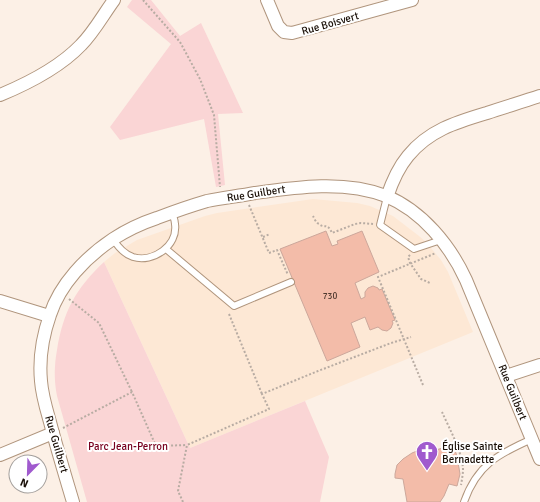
<svg xmlns="http://www.w3.org/2000/svg" width="540" height="502" viewBox="0 0 540 502" font-family="Signika,sans-serif">
<style>
.built{fill:#fde8d5}
.green{fill:#fad5d5}
.building{fill:#f3bca9;stroke:#cca79b}
.lines{fill:none;stroke-linecap:round;stroke-linejoin:round}
.service-casing{stroke:#b0957d;stroke-width:8}
.minor-casing{stroke:#b0957d;stroke-width:14}
.path{stroke:#b8aca3;stroke-width:2;stroke-dasharray:2 2;stroke-linecap:butt}
.service{stroke:#fff;stroke-width:6}
.minor{stroke:#fff;stroke-width:12}
.labels{text-anchor:middle;stroke-width:4;stroke-linejoin:round;paint-order:stroke}
.number-label{font-size:9px;fill:#503a30}
.street-label{font-size:11px;fill:#190f07;stroke:#fff}
.park-label{font-size:11px;fill:#77001f;stroke:#fff}
.poi-label{font-size:11px;fill:#190f07;stroke:#fff;text-anchor:start}
</style>
<rect width="100%" height="100%" fill="#fcf0e6"/>
<path class="built" d="M313 199 357 203 370 206 393 216 419 236 426 242 441 260 448 272 473 332 190 448 104 262 115 253 137 240 205 216 217 213Z"/>
<g class="green">
<path d="M132 0H151L180 36 201 23 243 113 218 114 225 185 216 187 204 119 120 140 110 127 171 44 127 7Z"/>
<path d="M104 262 190 448 305 401 329 457 320 502H87L57 396C54 381 54 366 57 350 63 312 76 288 104 262Z"/>
</g>
<g class="building">
<path d="M326 231 332 246 338 244 337 241 362 231 379 272 355 283 361 299 365 297V292L368 288 373 286 378 288 379 290 382 289 395 320 392 321 393 323 391 328 387 331 382 330 378 327 370 330 365 317 351 323 360 347 327 361 280 249Z"/>
<path d="M432 445 436 450 452 445 456 453 459 468 460 474 457 486 449 484 444 496 440 502H407L403 479 395 478V474L397 465 403 459 412 453Z"/>
</g>
<g class="lines">
<g class="service-casing">
<g id="service">
<path d="M387 197 380 225 414 249 441 240"/>
<path d="M113 239C118 247 124 254 133 257 153 263 178 246 175 224 175 220 173 216 172 212"/>
<path d="M166 249 234 306 291 282"/>
<path d="M464 502C477 465 498 454 532 439"/>
</g>
</g>
<g class="minor-casing">
<g id="minor">
<path d="M267 0 278 26 284 32 292 33 412 0"/>
<path d="M0 95C29 83 59 68 81 45 94 32 103 15 114 0"/>
<path d="M387 197C392 182 398 168 408 156 429 130 457 122 487 113 505 107 522 102 540 96"/>
<path d="M0 301 49 316"/>
<path d="M506 376 540 365"/>
<path d="M0 455 53 433"/>
<path d="M73 502C65 475 57 449 50 422 46 408 42 395 41 381 39 360 43 335 50 315 60 284 86 257 113 239 127 230 142 223 157 218 173 212 190 206 207 201 222 198 239 196 255 193 297 187 345 180 386 196 422 211 450 245 466 280L540 459"/>
</g>
</g>
<g class="path">
<path d="M143 0 180 42 200 79 214 115 220 187"/>
<path d="M249 205 269 253 277 250 288 275"/>
<path d="M313 216C314 218 316 223 319 224 325 229 327 222 332 233L355 224 361 223 373 224"/>
<path d="M263 237 270 234"/>
<path d="M410 255 408 257 410 263 421 279 430 283"/>
<path d="M69 299 99 323 132 392"/>
<path d="M229 314 262 394"/>
<path d="M423 385 378 277 436 253"/>
<path d="M442 412C449 428 462 451 463 469 463 474 462 479 461 485"/>
<path d="M63 428 132 392 156 446 187 445"/>
<path d="M183 502 178 491 187 445 269 409 262 394 318 371 391 343 411 337"/>
</g>
<use href="#service" class="service"/>
<use href="#minor" class="minor"/>
</g>
<defs>
<g id="church-pin" transform="scale(1.15)"><path d="M0 17L-7.5 6A9.5 9.5 0 1 1 7.5 6Z" fill="#a05ace" stroke="#fff"/><path d="M-1.2-6h2.4v3.5h3.3v2.4h-3.3V6h-2.4V-.1h-3.3v-2.4h3.3Z" fill="#fff"/></g>
</defs>
<g fill-rule="evenodd">
<use href="#church-pin" x="427" y="452"/>
</g>
<g class="labels">
<g class="number-label">
<text x="330" y="299">730</text>
</g>
<g class="street-label">
<text transform="translate(330 23) rotate(-16)" y="4">Rue Boisvert</text>
<text transform="translate(256 193) rotate(-9)" y="4">Rue Guilbert</text>
<text transform="translate(513 392) rotate(68)" y="4">Rue Guilbert</text>
<text transform="translate(57 444) rotate(74)" y="4">Rue Guilbert</text>
</g>
<g class="park-label">
<text x="128" y="450">Parc Jean-Perron</text>
</g>
<g class="poi-label">
<text x="442" y="450">Église Sainte<tspan x="442" dy="13">Bernadette</tspan></text>
</g>
</g>
<g transform="translate(28 474) rotate(203)"><circle r="19" fill="#ffffff" stroke="#a39f9c"/>
<path d="M0-3L7 15L0 10L-7 15Z" fill="#a05ace"/>
<text y="-6" font-size="11" font-weight="bold" text-anchor="middle" fill="#190f07">N</text>
</g>
</svg>
